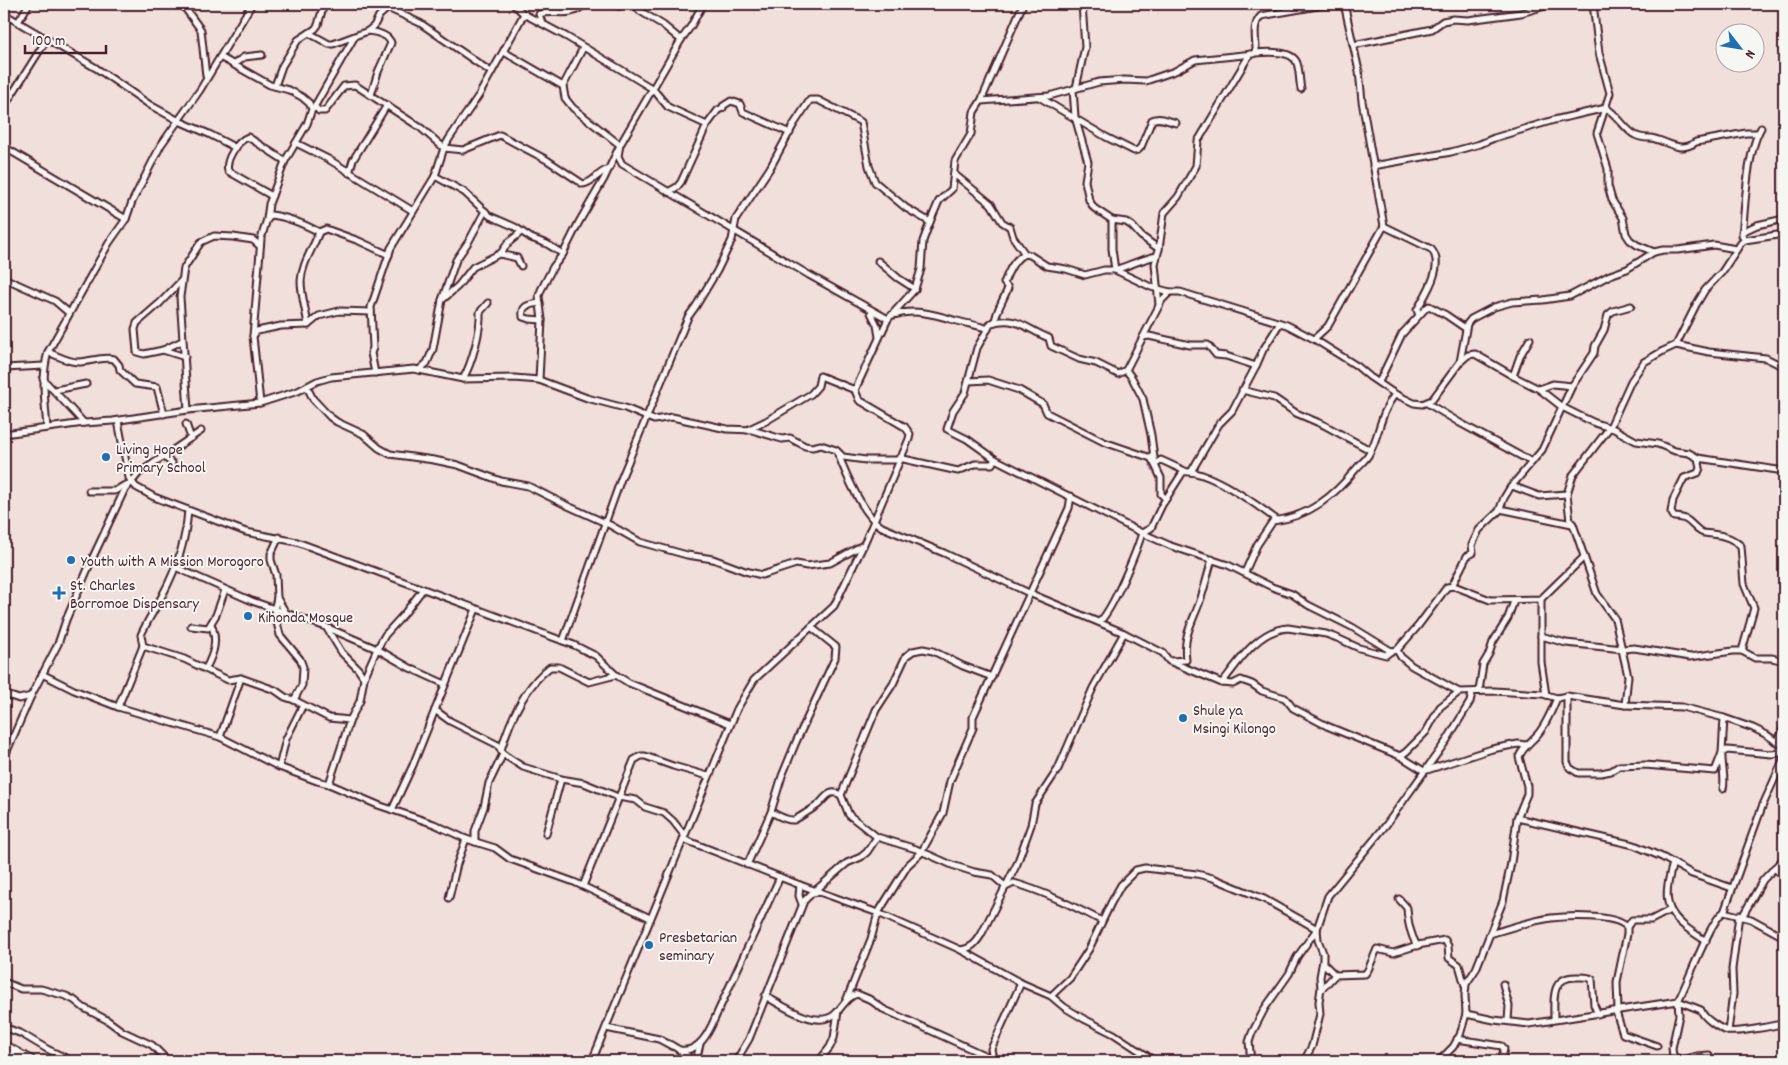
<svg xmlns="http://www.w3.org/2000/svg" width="1788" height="1065" viewBox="0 0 1788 1065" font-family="Dekko,sans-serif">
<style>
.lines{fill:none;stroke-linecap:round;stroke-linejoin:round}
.minor-casing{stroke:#4a1f2b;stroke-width:9}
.trunk-casing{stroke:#4a1f2b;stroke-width:12}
.minor{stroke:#f6f6f2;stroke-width:5}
.trunk{stroke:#f6f6f2;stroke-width:9}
.poi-dot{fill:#1f6fb2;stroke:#f6f6f2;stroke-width:2}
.labels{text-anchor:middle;stroke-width:4;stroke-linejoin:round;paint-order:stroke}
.poi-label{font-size:16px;fill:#4a1f2b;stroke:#f6f6f2;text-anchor:start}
</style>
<rect width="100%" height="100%" fill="#f0dfda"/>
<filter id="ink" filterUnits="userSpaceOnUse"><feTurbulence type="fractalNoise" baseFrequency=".02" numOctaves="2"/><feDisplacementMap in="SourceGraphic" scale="10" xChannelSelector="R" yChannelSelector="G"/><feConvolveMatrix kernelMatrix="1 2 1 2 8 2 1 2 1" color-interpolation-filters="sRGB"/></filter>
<g filter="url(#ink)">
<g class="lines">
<g class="minor-casing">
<g id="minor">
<path d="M182 4 201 30 206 76"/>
<path d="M379 4 420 23 491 72"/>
<path d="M513 4 524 14 567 37 653 89 668 107 707 125"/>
<path d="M610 4 619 6 627 4"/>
<path d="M634 4 640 11 663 25 681 40"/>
<path d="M1593 4 1599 53 1610 93 1597 133 1608 169V186L1612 200 1623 218 1626 234 1630 240 1637 245 1654 252"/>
<path d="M4 14 96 68 150 105 179 121 209 134 236 148"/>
<path d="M18 22 29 4"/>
<path d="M542 23 539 14C555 9 572 19 584 4"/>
<path d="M368 31C376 32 388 34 391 43L378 72 371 95"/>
<path d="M309 33 329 44H333L368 31 374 26 379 16 388 8"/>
<path d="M1353 45 1432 29 1443 21 1453 19 1468 20 1521 13 1552 4"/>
<path d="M583 48 563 86 565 98 573 108 620 145 618 156 622 164 809 275 888 319"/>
<path d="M504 52 563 86"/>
<path d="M1255 53C1265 52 1290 50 1296 61 1300 68 1299 81 1301 89"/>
<path d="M220 57 270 85 289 90 302 97 309 103 312 109 307 124 285 161 269 204 267 219 261 239 253 336 260 403"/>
<path d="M234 64 244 57 262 55"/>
<path d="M275 86 282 66 298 40 315 29 318 25 324 4"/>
<path d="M1076 88 1085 47 1082 4"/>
<path d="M1073 89 1075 117 1088 162 1085 181 1089 200 1094 208 1112 220 1126 222 1132 226 1141 236 1159 249"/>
<path d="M1039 97 1106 137 1134 151 1138 150 1141 147 1152 120C1160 116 1168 121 1176 123"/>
<path d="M981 101 1049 96 1099 82 1124 80 1146 81 1175 71 1195 60 1253 54 1256 50C1256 38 1252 25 1261 16L1329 4"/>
<path d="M4 107 47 39"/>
<path d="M315 107 319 111H325L344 86 355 85 421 128 444 148 463 150 500 135 547 160 583 184C593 183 598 172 609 169"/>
<path d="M313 109 355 36"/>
<path d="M296 143 328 159 413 211"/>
<path d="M4 147 126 219"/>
<path d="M1373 166 1451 152 1480 144 1494 138 1554 120 1606 108C1618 115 1624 129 1635 135 1640 138 1645 138 1651 138 1668 141 1679 154 1696 142L1746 133H1758"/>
<path d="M349 173 353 160 387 105"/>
<path d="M954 174 991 204 1002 222 1010 227 1013 237 1025 254"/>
<path d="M435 176 464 192 490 216 515 227 531 238 547 244 563 254"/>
<path d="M668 192 677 187 681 182 707 125 718 110 723 108V106L731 101 740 104 743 112 790 133"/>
<path d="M272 196 228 171C225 160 237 141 248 137L285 161"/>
<path d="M268 219 271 215C289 217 304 224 319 232L326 229 359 241 389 255"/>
<path d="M1112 220V249L1115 270C1130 265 1142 259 1157 256"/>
<path d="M1384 226 1431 249C1446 265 1425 295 1417 310L1419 315"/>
<path d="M1742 232 1757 225 1784 219"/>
<path d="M1745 240 1742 236C1745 207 1747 151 1761 128"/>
<path d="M500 254 517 258 521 266"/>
<path d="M878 261 898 278 915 289"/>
<path d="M4 278 55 301 69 313"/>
<path d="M181 281 160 303 137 323 135 329 137 352 144 354 163 350 185 357"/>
<path d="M442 300 456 260 469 241 485 211"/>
<path d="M540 303C530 305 521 304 523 317L529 319 542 320"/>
<path d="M1159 305 1155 264 1159 249 1164 213 1178 197 1196 166 1198 141 1250 54"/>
<path d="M871 313 877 325 879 337"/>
<path d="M894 315C915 308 936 315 957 321 968 324 978 325 988 329"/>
<path d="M995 322C996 310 1004 299 1008 288L1004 283C1008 272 1014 258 1025 254L1030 255 1047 266 1066 269 1085 275 1104 270H1115L1151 287 1170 292"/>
<path d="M308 325C306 311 301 295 301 281 302 263 313 249 319 232"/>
<path d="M253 336 257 331 281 326 308 325 319 316 339 311 371 312"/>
<path d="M1143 337 1149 336 1190 345H1208L1216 355 1226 356 1256 366"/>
<path d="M1314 339 1328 326 1384 226 1362 101 1359 71 1345 8 1340 4"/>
<path d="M1676 345 1709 352 1766 358 1778 364 1784 365"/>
<path d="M163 350 182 341"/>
<path d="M48 352C58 356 68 362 78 362 91 362 101 356 114 359L119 365 120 370 135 384 157 387 164 414"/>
<path d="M1460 362 1467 324 1471 319 1494 307 1512 302 1543 300 1570 296 1610 275 1627 269 1654 252 1663 250H1678L1714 245 1736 249"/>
<path d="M4 368 44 366"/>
<path d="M419 370 427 363 433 349 442 300 458 286 473 267 501 253 508 243 521 232"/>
<path d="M1126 370 1132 378 1143 399 1151 435 1155 465 1161 478V494L1166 499"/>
<path d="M375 373 371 353 373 348 371 307 391 248 435 176 444 148 449 139 479 95 524 14"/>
<path d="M1513 376 1520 356 1530 339"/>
<path d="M43 379 84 423"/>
<path d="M463 379C472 363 481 331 480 312L488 303"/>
<path d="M539 380 542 320 539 296 541 290 553 267 563 254 579 222 604 179 620 145 681 40 691 26 703 4"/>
<path d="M969 381 988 380 1019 390 1043 404 1047 413 1104 442 1151 458 1155 465 1161 460 1185 471"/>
<path d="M1379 382 1402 334 1426 308 1429 306 1446 315 1465 328"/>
<path d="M307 387 313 399 330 417 337 422 363 434 379 448 390 454 434 460 458 465 501 481 528 486 568 506 610 525 640 542 687 555 713 559 745 571 762 575 796 564 807 566 830 563 863 545"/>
<path d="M1539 389 1553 384 1572 386"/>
<path d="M55 390 86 384"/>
<path d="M1242 390 1274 398 1296 413 1324 425 1370 450"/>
<path d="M1427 403 1460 423 1532 462"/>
<path d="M188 410 180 297 184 268 201 242 214 236 233 237 253 240 260 246"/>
<path d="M118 421 129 478 136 487 154 497 246 532 297 542 574 645 596 656 616 675 629 683 730 724"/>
<path d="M186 424 191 438"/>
<path d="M47 428C45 402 41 377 48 352L109 243 126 219 132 202 161 145 200 90 252 4"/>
<path d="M747 430 766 421 811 394 818 386 820 376 855 390"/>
<path d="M4 434 84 423 113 421 188 410 260 403 298 391 317 381 331 377 414 369 463 379 514 378 539 380 587 398 625 408 654 420 672 417 727 429 752 430 782 439 790 438 805 446 812 447 821 445 836 450 843 457 866 460H899"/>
<path d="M838 454C846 474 863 516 882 527L944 553 1029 593 1124 633 1163 653 1169 661 1222 683 1233 684 1241 680 1252 684 1262 691 1285 698 1293 708 1327 726 1400 756 1424 771 1492 749 1518 744 1526 745"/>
<path d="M164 457 172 463"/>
<path d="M899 458 958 471 975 464H992L995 459"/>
<path d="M1698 458 1700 468 1698 473 1684 478 1673 500 1671 512 1674 517C1690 517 1690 525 1701 532 1704 534 1708 533 1712 534 1723 535 1734 539 1741 546L1744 584 1754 608 1742 651"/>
<path d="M1784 471 1698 458 1689 453 1675 451 1658 444 1636 441 1614 429 1595 423 1578 415 1562 407 1539 389 1513 376 1475 354 1468 355 1460 362 1432 400 1422 404 1414 403 1395 394 1370 377 1357 366 1314 339 1287 325 1180 292H1170L1162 300 1126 370 1118 374 1096 363 1079 359 1051 346 1049 338C1027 330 1018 315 991 323L977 348 965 393 953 411 947 429 967 439 995 459 1142 533 1171 546 1228 565 1272 587 1292 594 1308 605 1352 627 1391 651 1397 650 1401 657 1412 666 1459 692 1494 691 1543 694 1557 698 1567 696 1625 705 1682 707 1724 718 1753 728 1767 735 1784 747"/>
<path d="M1191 472 1219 424 1232 411 1257 364 1263 350 1280 323"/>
<path d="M1512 486 1539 496 1567 494"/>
<path d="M89 491H115L123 486 131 483"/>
<path d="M1500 509 1572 524"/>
<path d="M188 510C186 539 177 568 163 594 156 608 147 621 141 635L143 646 184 659 228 680 241 678 275 690 285 697 294 700 329 718 350 720"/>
<path d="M279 537 271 554V560L276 575 277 598 286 613"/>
<path d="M175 567 252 601 326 627 377 649 410 668 445 684"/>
<path d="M1243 572H1245L1257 545 1273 521C1309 517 1334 496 1356 469 1360 464 1366 460 1369 454 1380 435 1379 415 1395 394"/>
<path d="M1452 586 1467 556 1473 553 1472 545 1479 530 1499 511 1504 498 1510 488 1542 450 1572 386 1594 353 1595 346 1604 330 1608 315 1613 311 1631 306"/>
<path d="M277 598 274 610 280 635 300 659 303 667 302 685 294 700"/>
<path d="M1541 599V662L1546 695"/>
<path d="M476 609 435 710 450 721 498 745 503 754 523 767 561 779 584 783 618 797 636 800 645 807 664 813 673 821 684 835"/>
<path d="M1099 622C1112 612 1137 550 1142 533L1151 528 1162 505 1183 472C1208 469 1257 505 1277 520"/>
<path d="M191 626 208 628 216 615 225 590"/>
<path d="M326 627 342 653 358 669 364 678"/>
<path d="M1541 636 1566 643 1623 649 1634 648 1690 657 1733 651H1742L1755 658H1772L1784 661"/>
<path d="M563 641 621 479 688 317 696 306 717 271 732 240 736 219 770 168 794 124 810 100H818L861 122 869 166 875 182 906 208 930 222"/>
<path d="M1397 650 1418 626 1447 587 1454 586 1490 600 1541 599 1584 557"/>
<path d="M1171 661 1186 660C1183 637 1191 625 1199 604 1204 590 1208 574 1212 559"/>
<path d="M206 668C214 653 218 640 211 624"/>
<path d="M42 674 74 690 118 707 220 737 279 767 317 781 329 784 378 805 434 824 466 839 495 848 510 859 574 882 650 918"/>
<path d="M992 677 963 666 933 651 923 649 913 651 906 656 893 684 876 710 841 795 849 815 877 837 916 849 952 865 974 872 992 875 1006 887 1014 883C1045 892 1073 906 1102 921"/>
<path d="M1222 683C1239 661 1258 630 1288 628L1326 634 1337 638 1359 648 1386 655 1391 651"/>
<path d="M1479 691 1483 664 1489 654 1493 642 1508 618 1514 601"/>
<path d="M4 694 19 699 31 696"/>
<path d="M1567 696V762L1570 768 1578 773H1601L1611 771 1619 766 1645 765 1715 771 1722 753 1724 718"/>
<path d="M1625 705 1628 676 1615 619 1597 594 1573 524 1570 521 1567 494 1573 475 1610 427 1631 381 1644 362 1663 351 1676 345 1696 305 1705 290 1722 272 1741 243 1745 240 1784 234"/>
<path d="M118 707 143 646"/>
<path d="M220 737 241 678"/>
<path d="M1775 741 1779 739 1784 727"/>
<path d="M501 750C510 720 524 687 550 667H559L589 682 616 675"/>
<path d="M1400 756 1406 752 1426 732 1440 707 1459 692"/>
<path d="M4 758 31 696 58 644 66 620 93 557 124 491 139 473 201 431"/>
<path d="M279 767 286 739 303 705"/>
<path d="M329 784 350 720 360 701 364 678 377 649 385 635 404 614 423 589"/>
<path d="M1723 789C1726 777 1721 765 1722 753L1727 750 1772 754 1779 753 1782 746"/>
<path d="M392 810 413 765 435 710"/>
<path d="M771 812C777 815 786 821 794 820 796 819 815 807 818 805 825 799 829 788 841 795"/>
<path d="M1517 818 1634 845 1662 857 1692 874 1732 888"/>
<path d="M546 834 561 779"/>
<path d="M683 839 800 885 878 913 961 950 1021 983 1051 996 1064 1007 1084 1019 1114 1034 1155 1061"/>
<path d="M475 842V831L484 807 489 783 503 754"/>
<path d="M1673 863C1660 907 1668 917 1706 941"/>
<path d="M747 865 771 812 782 776 796 742 835 658 836 647 811 627"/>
<path d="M1774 868 1784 877"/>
<path d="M800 885 799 896 802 904"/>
<path d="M583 886 634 760 641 756H645L673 766 708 776"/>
<path d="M816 890 847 863 861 857 867 852 877 837"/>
<path d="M449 898 457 864 466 839"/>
<path d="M1399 899 1407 908C1408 923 1410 933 1417 946"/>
<path d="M1724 912 1762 807 1784 758"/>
<path d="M1742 917 1763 880 1784 858"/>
<path d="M1627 927 1632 920H1651L1670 910"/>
<path d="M1490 934C1510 928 1530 921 1551 918 1568 916 1615 914 1627 927V934L1617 982 1618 1011"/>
<path d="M961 950C972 948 976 943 981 935L1017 864 1031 825 1035 804 1058 769 1093 688 1124 633"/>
<path d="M1323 963 1335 975"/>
<path d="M4 982 21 989H41L66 996 74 1000 84 1008 107 1020 122 1031 152 1045 168 1061"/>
<path d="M1503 984 1509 1006 1508 1021"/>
<path d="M1321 990 1335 975 1365 974 1368 970 1377 949 1393 953 1418 945 1445 940 1448 946 1449 958 1459 965 1465 986"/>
<path d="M765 996C782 1005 815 1029 834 1015 842 1008 846 997 857 994L869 999 883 1009 993 1059"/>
<path d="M1051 996 1070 978 1089 949 1111 903 1121 885 1136 870 1145 868 1197 874 1213 878 1264 899 1317 929 1318 940 1323 953V960L1320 977 1321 988 1319 1002 1320 1014 1312 1046 1304 1061"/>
<path d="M846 1001 871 939 878 913 908 865 921 853 943 813 950 781 973 728V717L1069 508 1071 496"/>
<path d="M1616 1012 1623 1034 1657 1046"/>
<path d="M1466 1014 1494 1020 1529 1024 1678 1001C1687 985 1711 918 1724 912L1751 919 1784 937"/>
<path d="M1554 1019C1554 1000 1550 977 1576 977 1582 977 1587 976 1592 979L1594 1005 1598 1014"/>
<path d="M4 1027 22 1034 47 1049 72 1061"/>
<path d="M606 1028 659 1039 672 1046"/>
<path d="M1728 1031 1733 994 1732 969 1734 954 1739 915"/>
<path d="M1457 1039 1502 1046 1504 1049 1501 1061"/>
<path d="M669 1044C672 1045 677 1049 680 1050 699 1053 709 1032 715 1018L780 877"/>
<path d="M679 1050 688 1056 691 1061"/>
<path d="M1709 1055 1697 1056 1682 1060 1673 1056 1672 1048 1679 1015 1678 1001 1701 1010C1703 1018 1720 1029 1728 1031 1737 1033 1774 1026 1784 1023"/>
<path d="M592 1061 737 709 754 680 834 606 864 544 909 439 910 434 905 427 859 400 855 390 888 319 915 289 921 269 923 241 930 222 939 201 952 189 955 161 971 134 974 112 981 101 1023 4"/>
<path d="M698 1061 697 1057 700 1044"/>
<path d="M736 1061 749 1039 804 901 812 893 820 892"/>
<path d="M819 1061 830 1047 834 1038 838 1011"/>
<path d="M998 1061 993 1059 991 1049 1021 983"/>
<path d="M1133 1061 1138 1057 1145 1056"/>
<path d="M1251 1061 1249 1042 1252 1033 1265 1008 1289 974 1297 957 1317 929 1328 896 1386 825 1447 740 1470 702 1472 693"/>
<path d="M1360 1061H1362"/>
<path d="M1439 1061 1453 1047 1460 1035 1466 1014 1465 995 1466 984 1476 969 1503 901 1511 863 1517 818 1527 794V786L1519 757C1523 747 1531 742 1537 735 1546 725 1552 710 1557 698"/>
</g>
</g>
<g class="trunk-casing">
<path id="trunk" d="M4 1046 31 1061"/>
</g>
<use href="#minor" class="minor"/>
<use href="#trunk" class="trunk"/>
</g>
</g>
<g class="poi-dot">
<circle cx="106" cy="457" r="5"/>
<circle cx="71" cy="560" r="5"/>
<path d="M56.5 585.5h5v5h5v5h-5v5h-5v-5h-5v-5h5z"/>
<circle cx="248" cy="616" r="5"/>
<circle cx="1183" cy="718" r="5"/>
<circle cx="649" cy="945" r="5"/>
</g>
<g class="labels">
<g class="poi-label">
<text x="116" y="454">Living Hope<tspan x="116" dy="18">Primary School</tspan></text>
<text x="81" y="566">Youth with A Mission Morogoro</text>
<text x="70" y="590">St. Charles<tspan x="70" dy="18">Borromoe Dispensary</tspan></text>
<text x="258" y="622">Kihonda Mosque</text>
<text x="1193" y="715">Shule ya<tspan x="1193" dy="18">Msingi Kilongo</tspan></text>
<text x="659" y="942">Presbetarian<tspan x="659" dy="18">seminary</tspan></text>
</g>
</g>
<rect width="1788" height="1065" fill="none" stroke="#f6f6f2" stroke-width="20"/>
<rect x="10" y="10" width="1768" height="1045" fill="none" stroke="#4a1f2b" stroke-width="2" filter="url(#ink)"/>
<g transform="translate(1740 48) rotate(121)"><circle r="24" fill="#f6f6f2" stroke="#b1a0a2"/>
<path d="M0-4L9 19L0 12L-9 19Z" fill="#1f6fb2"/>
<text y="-8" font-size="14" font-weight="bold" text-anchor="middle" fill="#4a1f2b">N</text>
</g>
<path d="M25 45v8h81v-8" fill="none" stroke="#4a1f2b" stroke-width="2.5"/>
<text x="32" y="45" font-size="15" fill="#4a1f2b" stroke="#f6f6f2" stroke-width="4" paint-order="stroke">100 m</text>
</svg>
